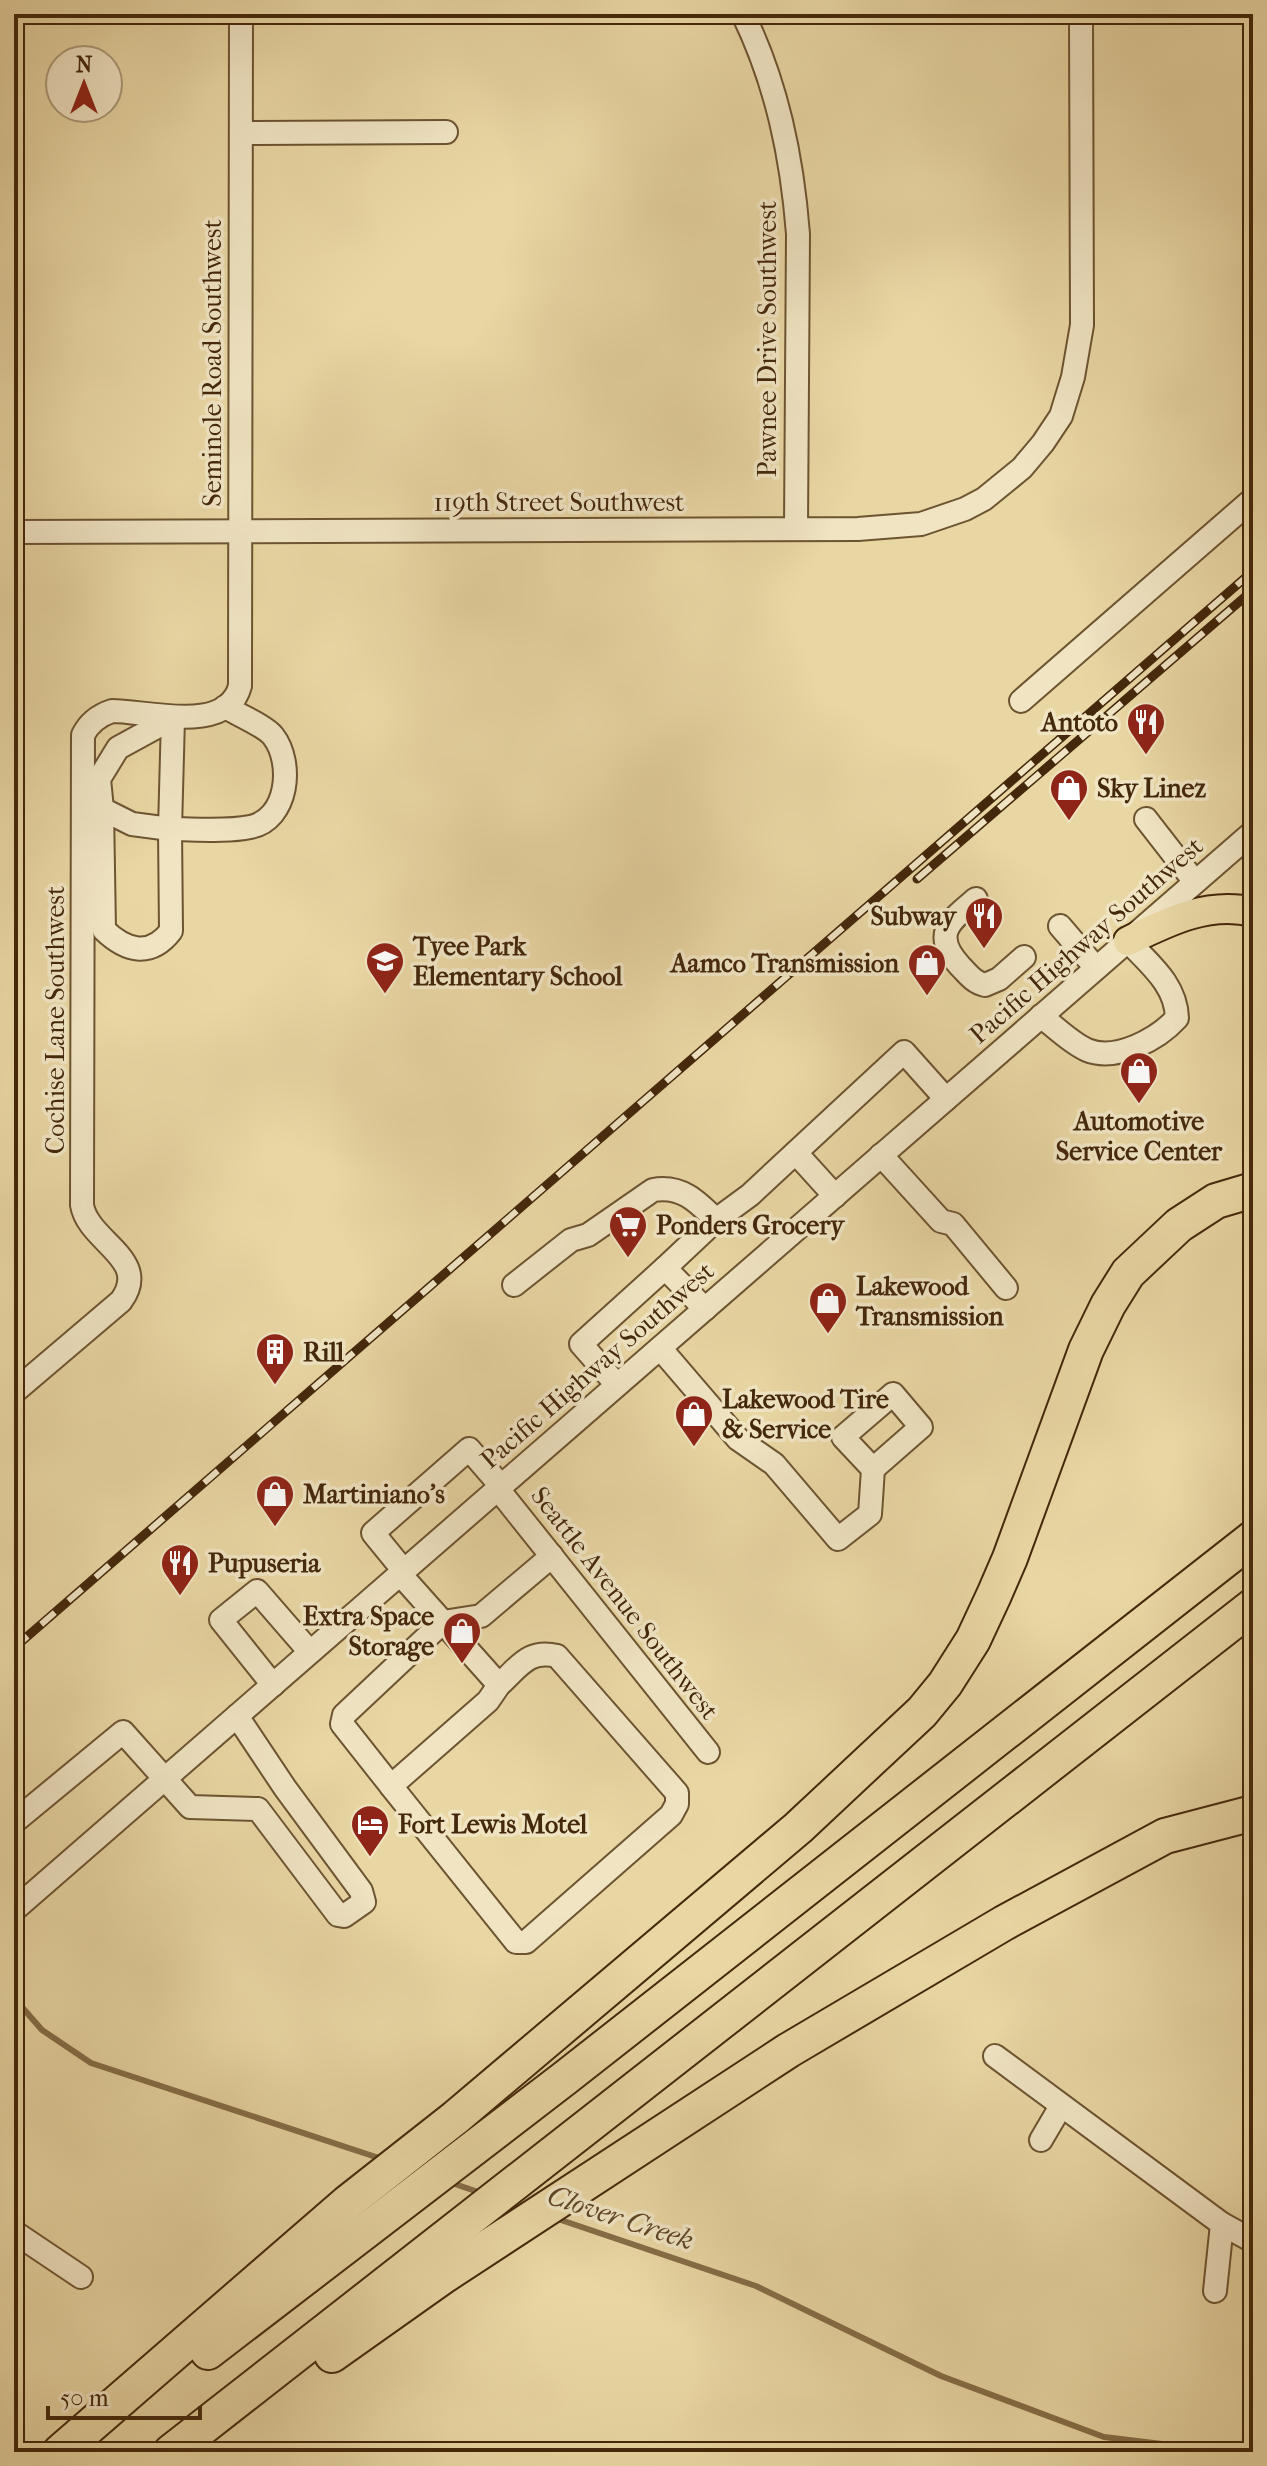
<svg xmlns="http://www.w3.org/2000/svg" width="1267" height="2466" viewBox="0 0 1267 2466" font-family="'IM FELL French Canon',serif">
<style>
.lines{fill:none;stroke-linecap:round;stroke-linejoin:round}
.stream{stroke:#856d47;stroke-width:6}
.minor-casing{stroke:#6d5431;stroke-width:26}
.major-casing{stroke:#44280b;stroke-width:32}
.highway-casing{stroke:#44280b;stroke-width:38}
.minor{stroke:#f0e4c3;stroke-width:22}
.major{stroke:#e8d6a3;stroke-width:28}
.highway{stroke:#e8d6a3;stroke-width:34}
.rail-casing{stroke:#44280b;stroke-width:9}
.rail{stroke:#f0e4c3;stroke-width:6;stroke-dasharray:18;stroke-linecap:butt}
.labels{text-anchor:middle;stroke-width:7;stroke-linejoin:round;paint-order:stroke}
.street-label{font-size:26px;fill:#44280b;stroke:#f0e4c3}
.poi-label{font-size:26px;font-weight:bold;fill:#44280b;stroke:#f0e4c3;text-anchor:start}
.water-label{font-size:28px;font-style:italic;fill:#5f4524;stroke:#f0e4c3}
</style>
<rect width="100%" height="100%" fill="#e8d6a3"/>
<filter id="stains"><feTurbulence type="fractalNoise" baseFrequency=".0025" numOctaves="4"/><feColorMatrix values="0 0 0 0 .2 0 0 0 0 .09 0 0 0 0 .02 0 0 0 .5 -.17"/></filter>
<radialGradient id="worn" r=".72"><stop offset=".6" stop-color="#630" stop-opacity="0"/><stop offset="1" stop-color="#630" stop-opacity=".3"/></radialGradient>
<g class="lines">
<g class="stream">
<path d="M14 1998 42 2030 91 2063 382 2159"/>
<path d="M449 2182 484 2194"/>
<path d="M555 2218 756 2286 941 2376 1104 2437 1228 2452"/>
</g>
<g class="minor-casing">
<g id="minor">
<path d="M743 14C777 84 792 157 798 234L796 528"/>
<path d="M242 133 446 132"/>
<path d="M14 532 858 529 921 524 965 509 984 499 1022 468 1043 443 1061 416 1073 377 1082 325 1081 14"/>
<path d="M1021 701 1253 499"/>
<path d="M173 718 118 748 99 779 102 809 104 930C126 951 150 958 171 931L170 829C194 829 227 832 250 827 288 820 294 763 273 736 265 726 237 714 225 707"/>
<path d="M102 809 132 824 170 829 173 718"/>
<path d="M1146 819 1195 882"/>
<path d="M976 899C950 921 931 934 960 966 968 974 973 982 985 985L999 979 1024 957"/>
<path d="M1060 926 1096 968"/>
<path d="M1041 1016C1055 1027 1071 1043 1087 1050 1116 1062 1158 1039 1177 1018 1176 984 1149 964 1128 941"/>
<path d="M796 1153 835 1196"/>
<path d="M881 1155 941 1221 953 1224 1006 1288"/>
<path d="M665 1268 716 1220 750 1195 904 1052 946 1099"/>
<path d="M514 1285 571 1240 588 1235 653 1190C681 1185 697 1201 716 1220"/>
<path d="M660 1348 738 1439 774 1464 838 1539 870 1514 873 1469 921 1427 893 1394 843 1437 873 1469"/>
<path d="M617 1385 581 1344 665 1268 705 1309"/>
<path d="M14 1392 121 1301C152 1259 88 1242 82 1205L83 735C89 723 100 715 112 711 148 711 227 735 240 686L241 14"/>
<path d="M498 1489 708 1752"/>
<path d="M404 1571 373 1533 469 1449 501 1486"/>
<path d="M400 1574 499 1685 488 1701 391 1786 516 1942H526L671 1815 677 1804V1793L557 1656C528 1649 519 1667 499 1685"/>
<path d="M273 1685 221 1620 257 1591 310 1652"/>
<path d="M391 1786 342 1724 344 1715 443 1622 481 1616 552 1556"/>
<path d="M14 1822 123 1732 190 1807 258 1809 338 1915 344 1916 364 1902 361 1891 285 1788 237 1716"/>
<path d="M14 1910 1253 832"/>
<path d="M995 2056 1222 2224 1253 2241"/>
<path d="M1041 2140 1061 2106"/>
<path d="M14 2232 81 2277"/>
<path d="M1215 2291 1222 2224"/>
</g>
</g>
<g class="major-casing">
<path id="major" d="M1128 941C1167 922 1208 901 1253 912"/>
</g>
<g class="highway-casing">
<g id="highway">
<path d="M208 2352 565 2078 1253 1538"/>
<path d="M332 2355 445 2275 789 2050 1004 1923 1165 1836 1253 1813"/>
<path d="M60 2452 347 2203 455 2118 798 1828 922 1712 945 1684 973 1640 994 1595 1010 1558 1086 1350 1108 1305 1128 1273 1179 1225 1216 1201 1253 1190"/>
<path d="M171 2452 1253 1606"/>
</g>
</g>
<use href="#minor" class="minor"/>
<use href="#major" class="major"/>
<use href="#highway" class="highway"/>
<g class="rail-casing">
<g id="rail">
<path d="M917 879 1253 590"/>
<path d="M14 1648 1253 571"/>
</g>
</g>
<use href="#rail" class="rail"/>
</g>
<defs>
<g id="restaurant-pin" transform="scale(2)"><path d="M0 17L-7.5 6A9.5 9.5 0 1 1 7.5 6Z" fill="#8f2418" stroke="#f0e4c3"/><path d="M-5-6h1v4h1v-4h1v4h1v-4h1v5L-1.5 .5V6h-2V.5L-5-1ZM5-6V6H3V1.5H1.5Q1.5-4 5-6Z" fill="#fff"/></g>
<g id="shop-pin" transform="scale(2)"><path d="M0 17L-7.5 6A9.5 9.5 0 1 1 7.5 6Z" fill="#8f2418" stroke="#f0e4c3"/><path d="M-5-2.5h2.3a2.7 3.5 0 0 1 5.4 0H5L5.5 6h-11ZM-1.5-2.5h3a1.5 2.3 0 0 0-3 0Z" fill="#fff"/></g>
<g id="school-pin" transform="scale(2)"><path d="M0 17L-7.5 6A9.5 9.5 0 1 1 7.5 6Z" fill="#8f2418" stroke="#f0e4c3"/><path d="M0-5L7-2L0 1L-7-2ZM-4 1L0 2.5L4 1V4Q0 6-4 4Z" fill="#fff"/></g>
<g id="supermarket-pin" transform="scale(2)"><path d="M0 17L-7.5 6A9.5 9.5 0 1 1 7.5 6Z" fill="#8f2418" stroke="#f0e4c3"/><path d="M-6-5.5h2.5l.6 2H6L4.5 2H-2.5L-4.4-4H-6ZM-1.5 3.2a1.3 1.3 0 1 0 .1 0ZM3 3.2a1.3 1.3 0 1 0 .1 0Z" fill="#fff"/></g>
<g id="building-pin" transform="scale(2)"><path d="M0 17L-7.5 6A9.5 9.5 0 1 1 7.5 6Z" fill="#8f2418" stroke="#f0e4c3"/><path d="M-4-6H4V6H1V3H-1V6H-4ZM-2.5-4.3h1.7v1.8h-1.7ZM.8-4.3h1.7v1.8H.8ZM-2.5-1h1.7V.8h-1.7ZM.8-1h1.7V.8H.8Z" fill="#fff"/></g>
<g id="hotel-pin" transform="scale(2)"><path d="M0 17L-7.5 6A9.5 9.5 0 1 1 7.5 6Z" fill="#8f2418" stroke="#f0e4c3"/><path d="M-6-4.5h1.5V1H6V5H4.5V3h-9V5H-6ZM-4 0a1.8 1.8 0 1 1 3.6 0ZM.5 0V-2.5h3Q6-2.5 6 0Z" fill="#fff"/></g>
</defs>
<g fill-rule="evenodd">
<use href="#restaurant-pin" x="1146" y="722"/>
<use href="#shop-pin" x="1069" y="788"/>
<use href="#restaurant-pin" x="984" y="916"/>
<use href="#school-pin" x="385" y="961"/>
<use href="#shop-pin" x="927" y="963"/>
<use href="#shop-pin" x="1139" y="1071"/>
<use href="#supermarket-pin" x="628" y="1225"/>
<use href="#shop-pin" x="828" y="1301"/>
<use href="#building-pin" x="275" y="1352"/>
<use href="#shop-pin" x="694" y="1414"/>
<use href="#shop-pin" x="275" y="1494"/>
<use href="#restaurant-pin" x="180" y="1563"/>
<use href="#shop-pin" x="462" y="1631"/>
<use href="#hotel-pin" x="370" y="1824"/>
</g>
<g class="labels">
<g class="street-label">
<text transform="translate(767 339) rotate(-90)" y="9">Pawnee Drive Southwest</text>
<text transform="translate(212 363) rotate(-90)" y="9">Seminole Road Southwest</text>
<text x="559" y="511">119th Street Southwest</text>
<text transform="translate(1086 940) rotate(-41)" y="9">Pacific Highway Southwest</text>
<text transform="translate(55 1020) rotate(-90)" y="9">Cochise Lane Southwest</text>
<text transform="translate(597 1365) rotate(-41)" y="9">Pacific Highway Southwest</text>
<text transform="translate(625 1603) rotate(52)" y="9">Seattle Avenue Southwest</text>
</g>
<g class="poi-label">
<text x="1118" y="731" text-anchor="end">Antoto</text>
<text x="1097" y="797">Sky Linez</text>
<text x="956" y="925" text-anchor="end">Subway</text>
<text x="413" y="955">Tyee Park<tspan x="413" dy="30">Elementary School</tspan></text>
<text x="899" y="972" text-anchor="end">Aamco Transmission</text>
<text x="1139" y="1130" text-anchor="middle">Automotive<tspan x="1139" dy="30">Service Center</tspan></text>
<text x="656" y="1234">Ponders Grocery</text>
<text x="856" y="1295">Lakewood<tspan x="856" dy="30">Transmission</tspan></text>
<text x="303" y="1361">Rill</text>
<text x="722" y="1408">Lakewood Tire<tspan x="722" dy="30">&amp; Service</tspan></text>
<text x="303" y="1503">Martiniano's</text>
<text x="208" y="1572">Pupuseria</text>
<text x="434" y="1625" text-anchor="end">Extra Space<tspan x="434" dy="30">Storage</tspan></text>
<text x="398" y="1833">Fort Lewis Motel</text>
</g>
<g class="water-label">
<text transform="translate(621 2217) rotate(18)" y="10">Clover Creek</text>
</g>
</g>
<rect width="1267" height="2466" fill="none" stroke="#e8d6a3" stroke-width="48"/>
<rect x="16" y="16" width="1235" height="2434" fill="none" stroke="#44280b" stroke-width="4"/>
<rect x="24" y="24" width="1219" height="2418" fill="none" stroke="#44280b" stroke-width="2"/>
<g transform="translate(84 84)"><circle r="38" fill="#f0e4c3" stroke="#ab9979" stroke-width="2"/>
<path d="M0-6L14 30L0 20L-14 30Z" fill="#8f2418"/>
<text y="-12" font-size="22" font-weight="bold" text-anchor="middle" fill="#44280b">N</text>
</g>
<path d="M48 2406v12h152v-12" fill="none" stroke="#44280b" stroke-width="4"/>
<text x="60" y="2406" font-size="24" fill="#44280b" stroke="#f0e4c3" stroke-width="6" paint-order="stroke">50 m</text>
<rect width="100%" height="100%" filter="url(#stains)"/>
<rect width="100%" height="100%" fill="url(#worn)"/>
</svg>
